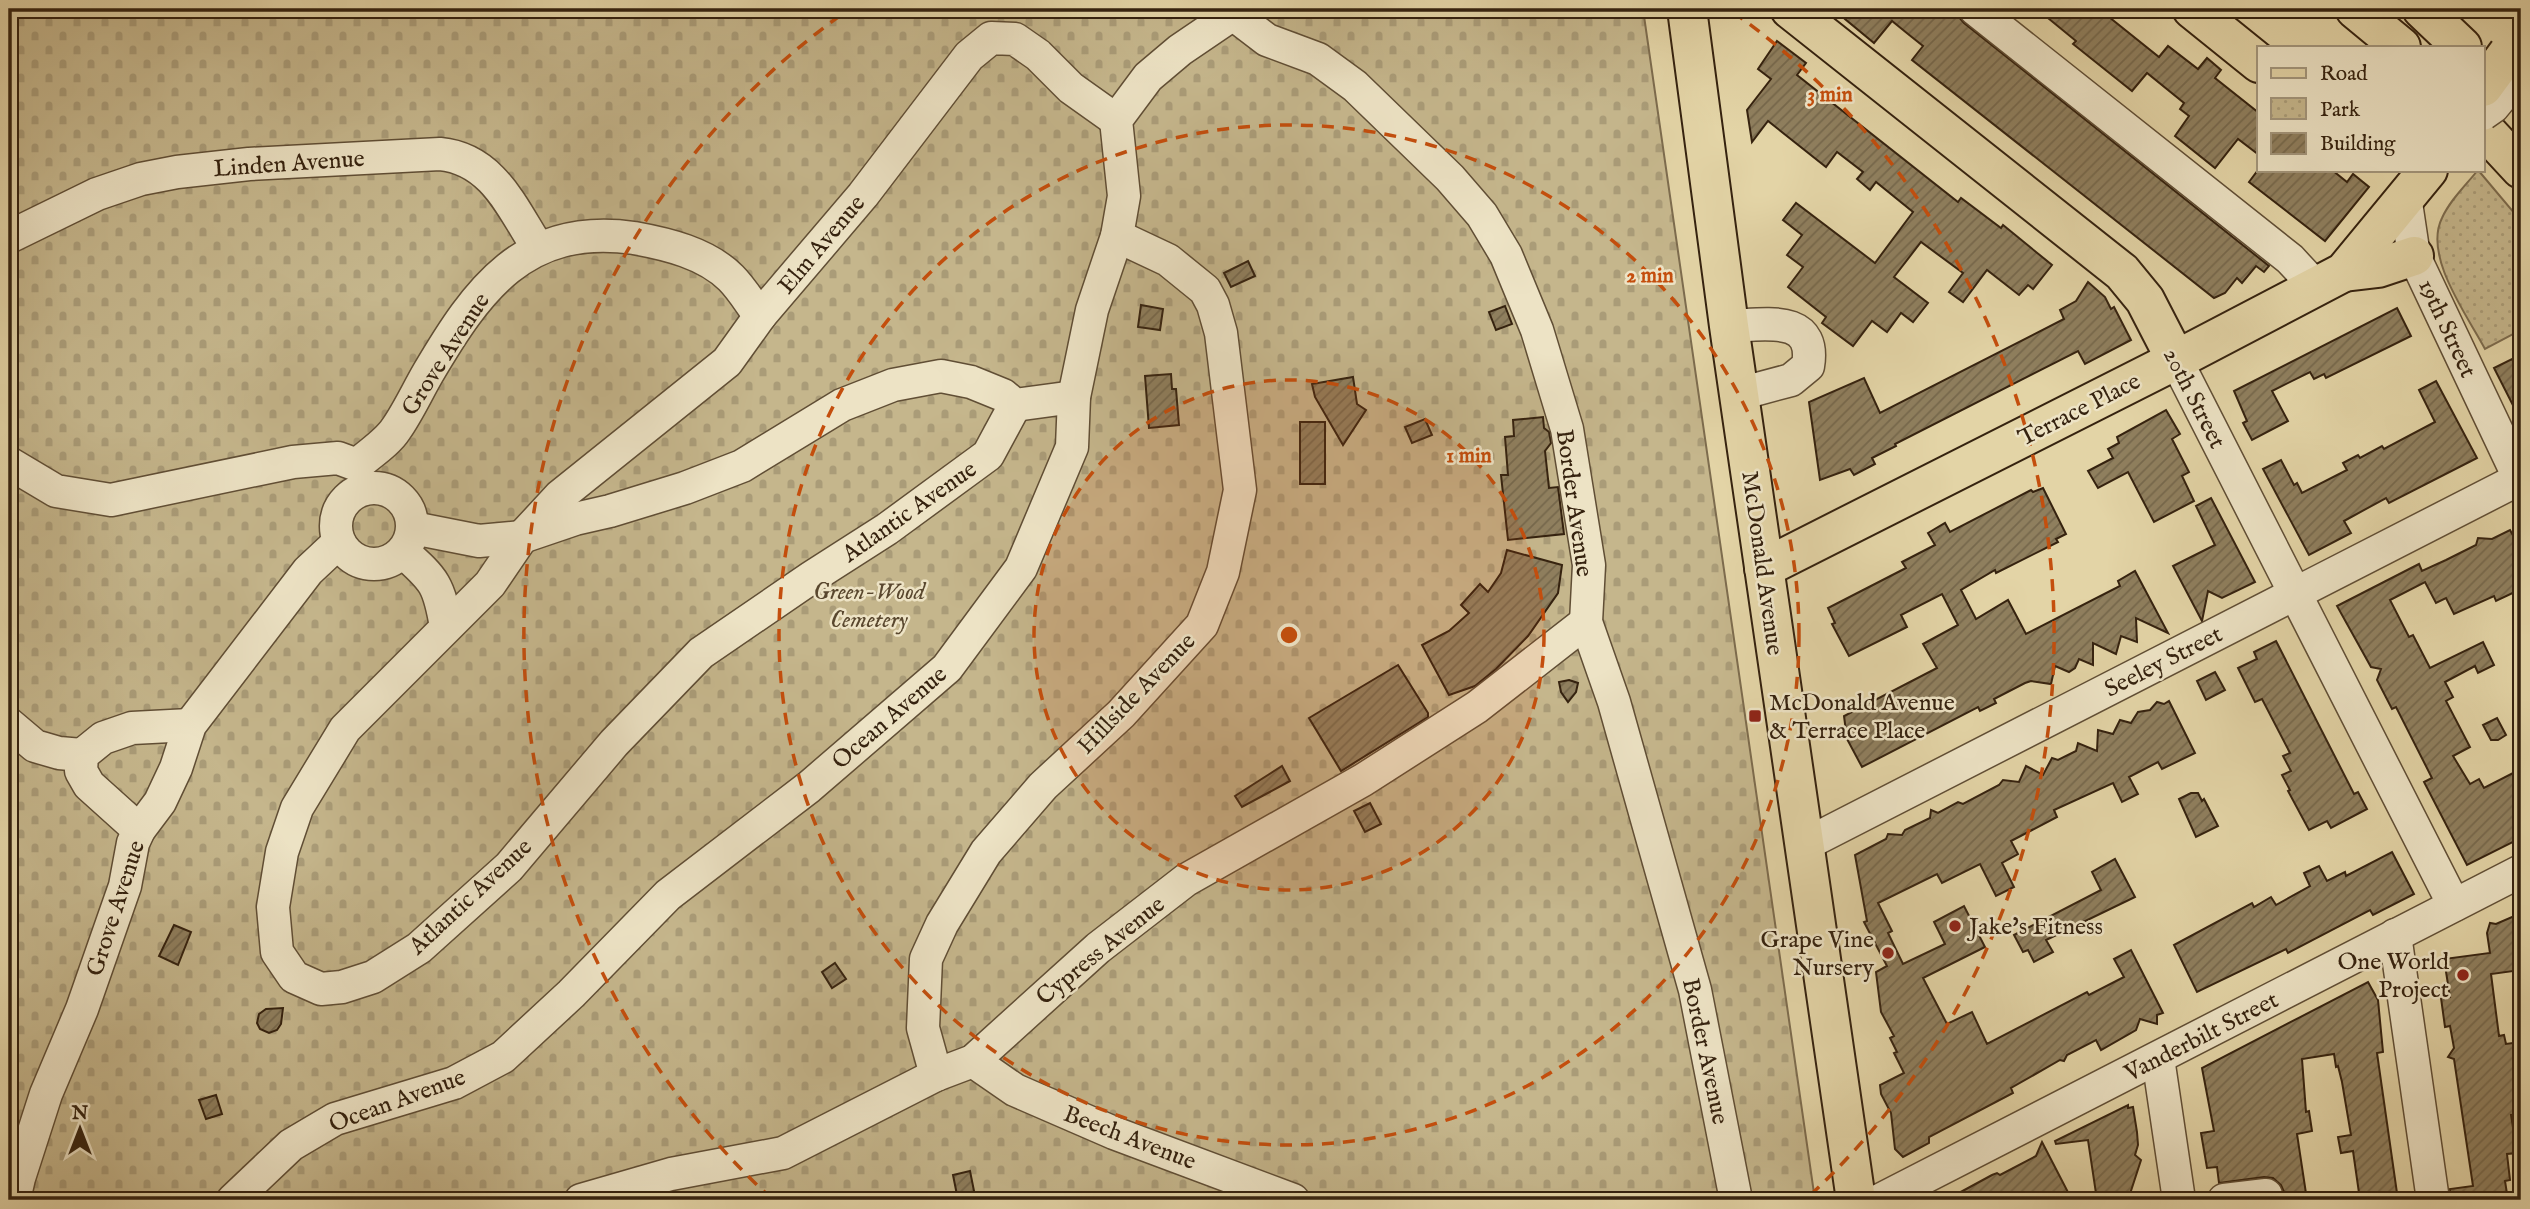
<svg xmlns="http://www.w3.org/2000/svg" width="2530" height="1209" viewBox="0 0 2530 1209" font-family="'IM FELL English',serif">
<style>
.cemetery{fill:url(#cemetery-stones);stroke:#7d6c4e;stroke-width:2}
.park{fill:url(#park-dots);stroke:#7d6c4e;stroke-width:2}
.building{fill:url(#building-hatch);stroke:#35220f;stroke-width:2}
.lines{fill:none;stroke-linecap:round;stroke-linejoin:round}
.minor-casing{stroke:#604e35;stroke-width:35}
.major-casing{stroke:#35220f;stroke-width:42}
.highway-casing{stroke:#35220f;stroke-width:42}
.minor{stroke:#ede3c5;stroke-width:32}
.major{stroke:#e3d4a6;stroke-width:38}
.highway{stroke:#e3d4a6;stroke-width:38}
.minor-bridge-casing{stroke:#604e35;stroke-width:35;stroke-linecap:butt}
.major-bridge-casing{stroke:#35220f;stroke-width:42;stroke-linecap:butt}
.minor-bridge{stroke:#ede3c5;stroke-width:32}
.major-bridge{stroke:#e3d4a6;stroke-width:38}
.ring{fill:none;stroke:#c44e0d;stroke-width:3.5;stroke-dasharray:12 9}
.poi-dot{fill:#8f2418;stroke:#ede3c5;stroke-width:2.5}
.labels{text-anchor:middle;stroke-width:5;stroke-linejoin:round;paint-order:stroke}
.street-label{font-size:24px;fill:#35220f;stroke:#ede3c5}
.park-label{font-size:24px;font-style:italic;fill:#59472e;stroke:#ede3c5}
.poi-label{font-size:24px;fill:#35220f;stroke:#ede3c5;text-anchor:start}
.centre{fill:#c44e0d;stroke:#ede3c5;stroke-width:3.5}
.ring-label{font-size:21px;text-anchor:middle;font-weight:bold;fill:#c44e0d;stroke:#ede3c5;stroke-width:5;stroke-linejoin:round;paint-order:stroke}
</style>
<defs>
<pattern id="cemetery-stones" width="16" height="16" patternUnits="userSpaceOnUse" patternTransform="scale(1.75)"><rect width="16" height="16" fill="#c5b68c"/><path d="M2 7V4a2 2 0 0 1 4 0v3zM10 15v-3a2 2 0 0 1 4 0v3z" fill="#aa9c78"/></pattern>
<pattern id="park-dots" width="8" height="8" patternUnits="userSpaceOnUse" patternTransform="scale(1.75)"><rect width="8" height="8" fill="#c5b68c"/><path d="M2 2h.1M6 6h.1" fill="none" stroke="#aa9c78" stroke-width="1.8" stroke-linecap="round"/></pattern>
<pattern id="building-hatch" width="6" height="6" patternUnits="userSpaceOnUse" patternTransform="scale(1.75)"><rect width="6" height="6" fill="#8f7f5e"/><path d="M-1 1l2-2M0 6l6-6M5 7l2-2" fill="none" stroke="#76684c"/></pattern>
</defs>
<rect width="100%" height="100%" fill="#e3d4a6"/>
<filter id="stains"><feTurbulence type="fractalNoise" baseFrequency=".00286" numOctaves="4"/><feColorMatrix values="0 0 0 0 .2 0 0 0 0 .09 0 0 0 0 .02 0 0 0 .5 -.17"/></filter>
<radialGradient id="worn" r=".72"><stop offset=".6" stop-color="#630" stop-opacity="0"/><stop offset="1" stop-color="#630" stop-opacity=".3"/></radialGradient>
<path class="cemetery" d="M9 9H1643L1815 1200H9Z"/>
<path class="park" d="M2478 170 2521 221V330L2485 349C2467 315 2423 256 2442 218 2450 200 2466 185 2478 170Z"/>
<g class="building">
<path d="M1853 9H1957L1958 16 1964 23 2269 266 2264 272 2256 266 2242 283 2237 278 2225 293 2214 298 1912 60 1923 46 1908 34 1892 21 1874 43 1845 19Z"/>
<path d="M2037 9H2099L2159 57 2168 46 2198 69 2207 58 2221 70 2215 78 2259 113V155L2238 139 2215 168 2175 136 2189 116 2180 109 2184 103 2147 73 2132 91 2073 44 2076 41Z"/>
<path d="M1777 41 1806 63 1797 75 1958 202 1961 198 2001 228 2003 225 2052 265 2033 289 2028 285 2019 295 1987 270 1963 302 1949 292 1963 273 1921 242 1894 277 1928 303 1913 322 1901 313 1887 332 1872 321 1853 346 1822 323 1826 317 1788 287 1803 267 1787 255 1802 235 1783 220 1796 203 1875 263 1913 212 1876 182 1870 190 1857 179 1863 172 1837 152 1826 167 1768 121 1752 142 1747 110 1771 79 1758 69Z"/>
<path d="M2258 170H2332L2347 182 2353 174 2369 187 2325 241 2249 182Z"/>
<path d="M1248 261 1255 276 1231 287 1224 273Z"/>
<path d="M2088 282 2105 297 2111 309 2114 307 2131 340 2085 364 2078 351 1895 444 1896 446 1872 458 1875 464 1854 475 1850 469 1820 480 1809 402 1864 378 1880 413 2064 319 2060 310 2076 301Z"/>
<path d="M1141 305 1163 309 1160 330 1138 327Z"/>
<path d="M1505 306 1512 324 1496 330 1489 312Z"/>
<path d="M2397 308 2411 336 2326 378 2324 374 2314 379 2310 372 2272 391 2288 421 2252 440 2243 423 2247 421 2234 391Z"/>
<path d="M2512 359 2521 377V421L2494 368Z"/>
<path d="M1171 374 1172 389H1176L1179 425 1149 428 1145 376Z"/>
<path d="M1353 377 1357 404 1366 410 1343 445 1315 397 1312 384Z"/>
<path d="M2436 381 2477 458 2389 503 2386 498 2344 521 2351 533 2309 555 2263 469 2281 460 2294 485 2297 483 2302 493 2347 470 2343 463 2358 455 2360 458 2382 446 2384 449 2435 422 2419 390Z"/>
<path d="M2166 410 2180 434 2172 439 2189 472 2182 476 2194 501 2154 522 2128 472 2098 488 2088 471 2113 458 2108 449 2119 443 2117 437Z"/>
<path d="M1543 417 1544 428 1549 432 1551 443 1545 451 1549 488 1558 487 1564 534 1508 540 1501 475H1508L1505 437 1514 436 1513 420Z"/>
<path d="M1425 419 1432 435 1412 443 1405 427Z"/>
<rect x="1300" y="422" width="25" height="62"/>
<path d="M2043 488 2066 534 2056 539 2058 542 1996 573 1995 570 1961 590 1976 619 2008 600 2026 634 2120 586 2118 581 2135 571 2168 633 2136 618 2137 642 2121 636 2116 654 2093 643V665L2079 659 2075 668 2069 672 2055 666 2051 684 2031 681 2025 683 1994 699 1996 703 1980 711 1978 707 1862 767 1847 739 1844 716 1937 668 1923 644 1958 625 1942 594 1901 615 1907 627 1849 656 1832 624 1835 623 1828 608 1906 568 1902 562 1935 545 1928 533 1945 523 1950 532 2031 490 2033 492Z"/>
<path d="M2211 498 2255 582 2222 598 2208 591 2202 621 2173 566 2215 545 2196 506Z"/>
<path d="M2510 530 2521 550V589L2496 601 2494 596 2454 614 2446 598 2436 603 2425 582 2390 600 2409 637 2413 635 2430 668 2483 642 2494 665 2478 673 2475 666 2445 682 2453 697 2446 701 2470 747 2453 756 2470 784 2479 779 2484 788 2521 769V838L2467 865 2424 782 2432 778 2396 707 2392 709 2377 680 2381 669 2371 667 2337 606 2419 564 2422 571 2446 560 2476 545 2478 538 2492 539Z"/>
<path d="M1507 550 1562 565 1558 593 1528 636 1496 669 1475 686 1449 695 1422 645 1449 631 1469 613 1461 605 1480 584 1488 592 1501 573Z"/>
<path d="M2276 641 2354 794 2358 792 2367 809 2331 828 2327 821 2309 830 2288 791 2290 790 2282 775 2291 771 2283 756 2290 753 2262 699 2255 702 2238 668 2257 659 2254 652Z"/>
<path d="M1398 665 1428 713V717L1341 771 1309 718Z"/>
<path d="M2215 672 2225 690 2206 700 2197 681Z"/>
<path d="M1569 680 1578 683 1576 692 1568 702 1561 692 1559 682Z"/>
<path d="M2169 701 2195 753 2162 769 2158 762 2129 777 2138 794 2122 802 2113 783 2054 810 2057 817 2011 841 2018 854 2002 863 2014 887 1996 896 1980 864 1942 883 1937 874 1878 903 1892 931 1888 933 1903 964 1945 944 1934 922 1964 906 1985 947 1923 978 1947 1024 1972 1012 1987 1044 2087 992 2089 995 2124 977 2114 959 2131 950 2163 1013 2157 1015V1024L2140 1019 2136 1030 2101 1050 2096 1040 2067 1055 2064 1061 2060 1060 2011 1088 2013 1093 1929 1137V1143L1903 1157 1895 1149 1891 1113 1881 1094 1880 1085 1904 1073 1894 1053 1897 1052 1890 1038 1894 1036 1881 1012 1876 972 1887 966 1864 922 1867 921 1855 855 1886 839 1888 834 1902 835 1905 830 1930 818 1931 810 1938 813 1958 802 1963 804 1999 785 2003 780 2019 782 2026 766 2043 775 2052 758 2058 760 2076 751 2078 743 2097 751 2098 730 2113 734 2120 720 2131 723 2138 712 2150 710 2157 702 2164 704Z"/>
<path d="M2497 718 2506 735 2498 740H2491L2483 725Z"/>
<path d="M1282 766 1290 781 1242 807 1235 796Z"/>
<path d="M2191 793H2198L2202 801 2204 799 2218 826 2196 837 2179 799Z"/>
<path d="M1370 803 1381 824 1365 832 1354 811Z"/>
<path d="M2392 852 2414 894 2373 915 2370 910 2288 953 2286 949 2197 992 2174 945 2252 903 2254 907 2271 897 2276 905 2310 886 2304 873 2319 866 2327 881 2345 872 2346 876Z"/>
<path d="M2115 859 2135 897 2046 940 2053 952 2034 962 2028 950 2023 952 2014 935 2101 890 2092 872Z"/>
<path d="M2519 914 2521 943 2518 944 2521 970 2491 974 2499 1036 2504 1035 2506 1044 2521 1042V1114L2511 1115 2517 1153 2507 1154 2510 1180 2505 1181 2508 1200H2451L2450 1189 2473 1186 2454 1059 2448 1057 2454 1048 2450 1026 2445 1027 2441 998 2450 997 2444 959 2490 953 2487 933 2490 923 2496 924Z"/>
<path d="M174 925 191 932 178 965 159 956Z"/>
<path d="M835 963 846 979 832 988 822 972Z"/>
<path d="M2368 982 2378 1000 2383 1052 2377 1053 2398 1200H2360L2353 1151 2341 1153 2338 1137 2351 1135 2342 1082 2338 1066 2336 1067 2334 1054 2302 1059 2306 1112 2309 1111 2312 1131 2297 1134 2307 1200H2283L2284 1192 2281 1185 2273 1178 2264 1177 2219 1183 2217 1167 2207 1168 2201 1133 2214 1131 2202 1068Z"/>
<path d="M283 1008 281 1024 277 1030 269 1033 260 1029 257 1023 259 1014 266 1009Z"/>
<path d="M216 1095 222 1114 206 1119 199 1100Z"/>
<path d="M2128 1105V1108L2133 1107 2137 1132 2138 1145 2135 1155 2141 1160 2128 1200H2097L2088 1140 2056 1144 2055 1141Z"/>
<path d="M2042 1142 2072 1200H1946L1992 1175 1997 1173 2000 1175 2036 1156Z"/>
<path d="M970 1171 975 1196 958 1200 953 1175Z"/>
</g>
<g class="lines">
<g class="minor-casing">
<g id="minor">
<path d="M1233 9V14L1267 40 1318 59 1355 86 1450 178 1482 215 1506 255 1537 330 1567 429 1589 565 1586 622 1614 702 1695 990 1736 1200"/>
<path d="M1975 9 2290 259 2316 287"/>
<path d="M2405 196 2414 256 2521 482"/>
<path d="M9 237 97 194 141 179 177 172 249 164 440 154C493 159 512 208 538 248"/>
<path d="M1729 326C1763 325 1817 313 1808 366L1791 380 1739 394"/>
<path d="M2176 360 2454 905"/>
<path d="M1015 405 988 455 887 529 812 577 701 653 614 743 509 867 419 948 373 977 342 987 321 989 294 977 277 952 273 907 282 852 297 808 345 729 490 584 522 537 560 496 727 362 760 316 863 195 969 56 991 38 1015 39 1038 55 1071 88 1116 120"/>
<path d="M9 463 56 491 111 500 293 462 338 458 357 465"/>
<path d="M357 465C369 454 387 443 396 429 408 412 417 392 428 373 477 290 524 222 634 238 667 244 706 253 731 278 742 289 750 303 760 316"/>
<circle cx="374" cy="526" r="38"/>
<path d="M413 528 479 541 522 537 575 519 610 511 685 488 742 466 842 405 893 385 941 376 971 382 1003 395 1015 405 1074 397"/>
<path d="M403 552C435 580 439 585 446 627"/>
<path d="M9 724 35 746 59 753 82 755"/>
<path d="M139 830 89 785 81 771 82 755 103 738 132 728 190 725"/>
<path d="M1804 845 2521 478"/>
<path d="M2395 935 2433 1200"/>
<path d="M2158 1058 2179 1200"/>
<path d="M973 1061 1015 1090 1114 1133 1293 1200"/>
<path d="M936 1075 923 1028 926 959 942 924 986 852 1043 786 1121 714 1202 625 1223 572 1240 490 1221 333 1213 305 1205 290 1168 260 1117 236"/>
<path d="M14 1200 19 1178 46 1094 82 1009 125 886 133 843 139 830 160 802 176 768 190 725 308 571 339 542"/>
<path d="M233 1200 291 1145 335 1119 454 1083 503 1057 571 994 668 895 809 787 947 668 1021 568 1072 447 1074 397 1092 310 1117 236 1124 196 1116 120 1148 77 1180 50 1233 14"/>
<path d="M581 1200 671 1174 783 1153 936 1075 973 1061 1098 948 1186 880 1363 780 1477 707 1586 622"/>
<path d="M1880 1200 2521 871"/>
<path d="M2224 1200 2266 1195"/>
</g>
</g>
<g class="major-casing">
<g id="major">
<path d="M1687 9 1729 326 1856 1200"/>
<path d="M1790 9 2122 272 2145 300 2176 360"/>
<path d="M2192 9 2259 63"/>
<path d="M2344 272 2378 268 2414 256"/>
<path d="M1764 568 2176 360 2344 272 2428 170"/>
</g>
</g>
<g class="highway-casing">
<g id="highway">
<path d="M2355 9 2401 47"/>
<path d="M2422 9 2462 47"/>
<path d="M2483 128 2521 169"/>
</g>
</g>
<use href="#minor" class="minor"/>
<use href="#major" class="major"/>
<use href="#highway" class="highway"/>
<g class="minor-bridge-casing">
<path id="minor-bridge" d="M2483 114 2493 107 2521 73"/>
</g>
<g class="major-bridge-casing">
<path id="major-bridge" d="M2483 87 2508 53"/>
</g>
<use href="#minor-bridge" class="minor-bridge"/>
<use href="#major-bridge" class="major-bridge"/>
</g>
<circle cx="1289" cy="635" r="255" fill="#c44e0d" fill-opacity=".12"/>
<g class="ring">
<circle cx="1289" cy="635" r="255"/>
<circle cx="1289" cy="635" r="510"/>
<path d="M772 1199A765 765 0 0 1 845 12M1733 12A765 765 0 0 1 1806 1199"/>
</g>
<g class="poi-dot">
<rect x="1748" y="709" width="14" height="14" rx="3.5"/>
<circle cx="1955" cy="926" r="7"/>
<circle cx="1888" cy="953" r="7"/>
<circle cx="2463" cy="975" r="7"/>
</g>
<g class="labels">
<g class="street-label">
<text transform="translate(289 163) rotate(-4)" y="8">Linden Avenue</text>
<text transform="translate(821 244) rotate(-50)" y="8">Elm Avenue</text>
<text transform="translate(2448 328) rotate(65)" y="8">19th Street</text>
<text transform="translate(445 354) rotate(-57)" y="8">Grove Avenue</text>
<text transform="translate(2195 398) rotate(63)" y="8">20th Street</text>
<text transform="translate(2079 409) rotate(-27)" y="8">Terrace Place</text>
<text transform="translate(1575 503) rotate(82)" y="8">Border Avenue</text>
<text transform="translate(909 511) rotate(-35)" y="8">Atlantic Avenue</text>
<text transform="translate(1763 563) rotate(82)" y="8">McDonald Avenue</text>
<text transform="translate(2163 661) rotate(-27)" y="8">Seeley Street</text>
<text transform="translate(1136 693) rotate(-46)" y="8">Hillside Avenue</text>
<text transform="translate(889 717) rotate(-41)" y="8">Ocean Avenue</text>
<text transform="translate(470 896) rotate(-43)" y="8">Atlantic Avenue</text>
<text transform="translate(115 908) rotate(-72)" y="8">Grove Avenue</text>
<text transform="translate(1100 950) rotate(-39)" y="8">Cypress Avenue</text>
<text transform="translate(2201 1036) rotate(-27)" y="8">Vanderbilt Street</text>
<text transform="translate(1706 1051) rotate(78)" y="8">Border Avenue</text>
<text transform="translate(397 1100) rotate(-20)" y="8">Ocean Avenue</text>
<text transform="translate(1130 1137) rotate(21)" y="8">Beech Avenue</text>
</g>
<g class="park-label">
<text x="869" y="599">Green-Wood<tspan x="869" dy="28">Cemetery</tspan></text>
</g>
<g class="poi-label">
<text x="1769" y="710">McDonald Avenue<tspan x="1769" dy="28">&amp; Terrace Place</tspan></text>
<text x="1969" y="934">Jake's Fitness</text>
<text x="1874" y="947" text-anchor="end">Grape Vine<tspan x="1874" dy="28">Nursery</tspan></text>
<text x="2449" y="969" text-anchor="end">One World<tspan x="2449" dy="28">Project</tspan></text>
</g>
</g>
<circle cx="1289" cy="635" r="10" class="centre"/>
<g class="ring-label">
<text x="1830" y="101">3 min</text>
<text x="1650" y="282">2 min</text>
<text x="1469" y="462">1 min</text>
</g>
<rect width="2530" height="1209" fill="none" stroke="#e3d4a6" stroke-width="35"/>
<rect x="10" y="10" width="2509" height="1188" fill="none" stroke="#35220f" stroke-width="3.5"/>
<rect x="18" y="18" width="2495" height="1174" fill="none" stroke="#35220f" stroke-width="2"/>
<rect x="2257" y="46" width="228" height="126" fill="#ede3c5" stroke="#a3967c" stroke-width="2"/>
<rect x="2271" y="68" width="35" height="10" fill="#e3d4a6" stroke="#a3967c" stroke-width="2"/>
<text x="2320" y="80" font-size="21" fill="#35220f">Road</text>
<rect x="2271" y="98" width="35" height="21" fill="url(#park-dots)" stroke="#a3967c" stroke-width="2"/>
<text x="2320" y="116" font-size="21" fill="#35220f">Park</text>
<rect x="2271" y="133" width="35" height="21" fill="url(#building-hatch)" stroke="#a3967c" stroke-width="2"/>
<text x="2320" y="150" font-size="21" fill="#35220f">Building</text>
<g transform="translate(80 1129)" stroke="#ede3c5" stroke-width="5" paint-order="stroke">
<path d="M0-5L12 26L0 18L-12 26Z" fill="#35220f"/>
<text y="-10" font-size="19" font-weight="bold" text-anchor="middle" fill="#35220f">N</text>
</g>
<rect width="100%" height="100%" filter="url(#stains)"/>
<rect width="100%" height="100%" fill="url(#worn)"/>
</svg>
